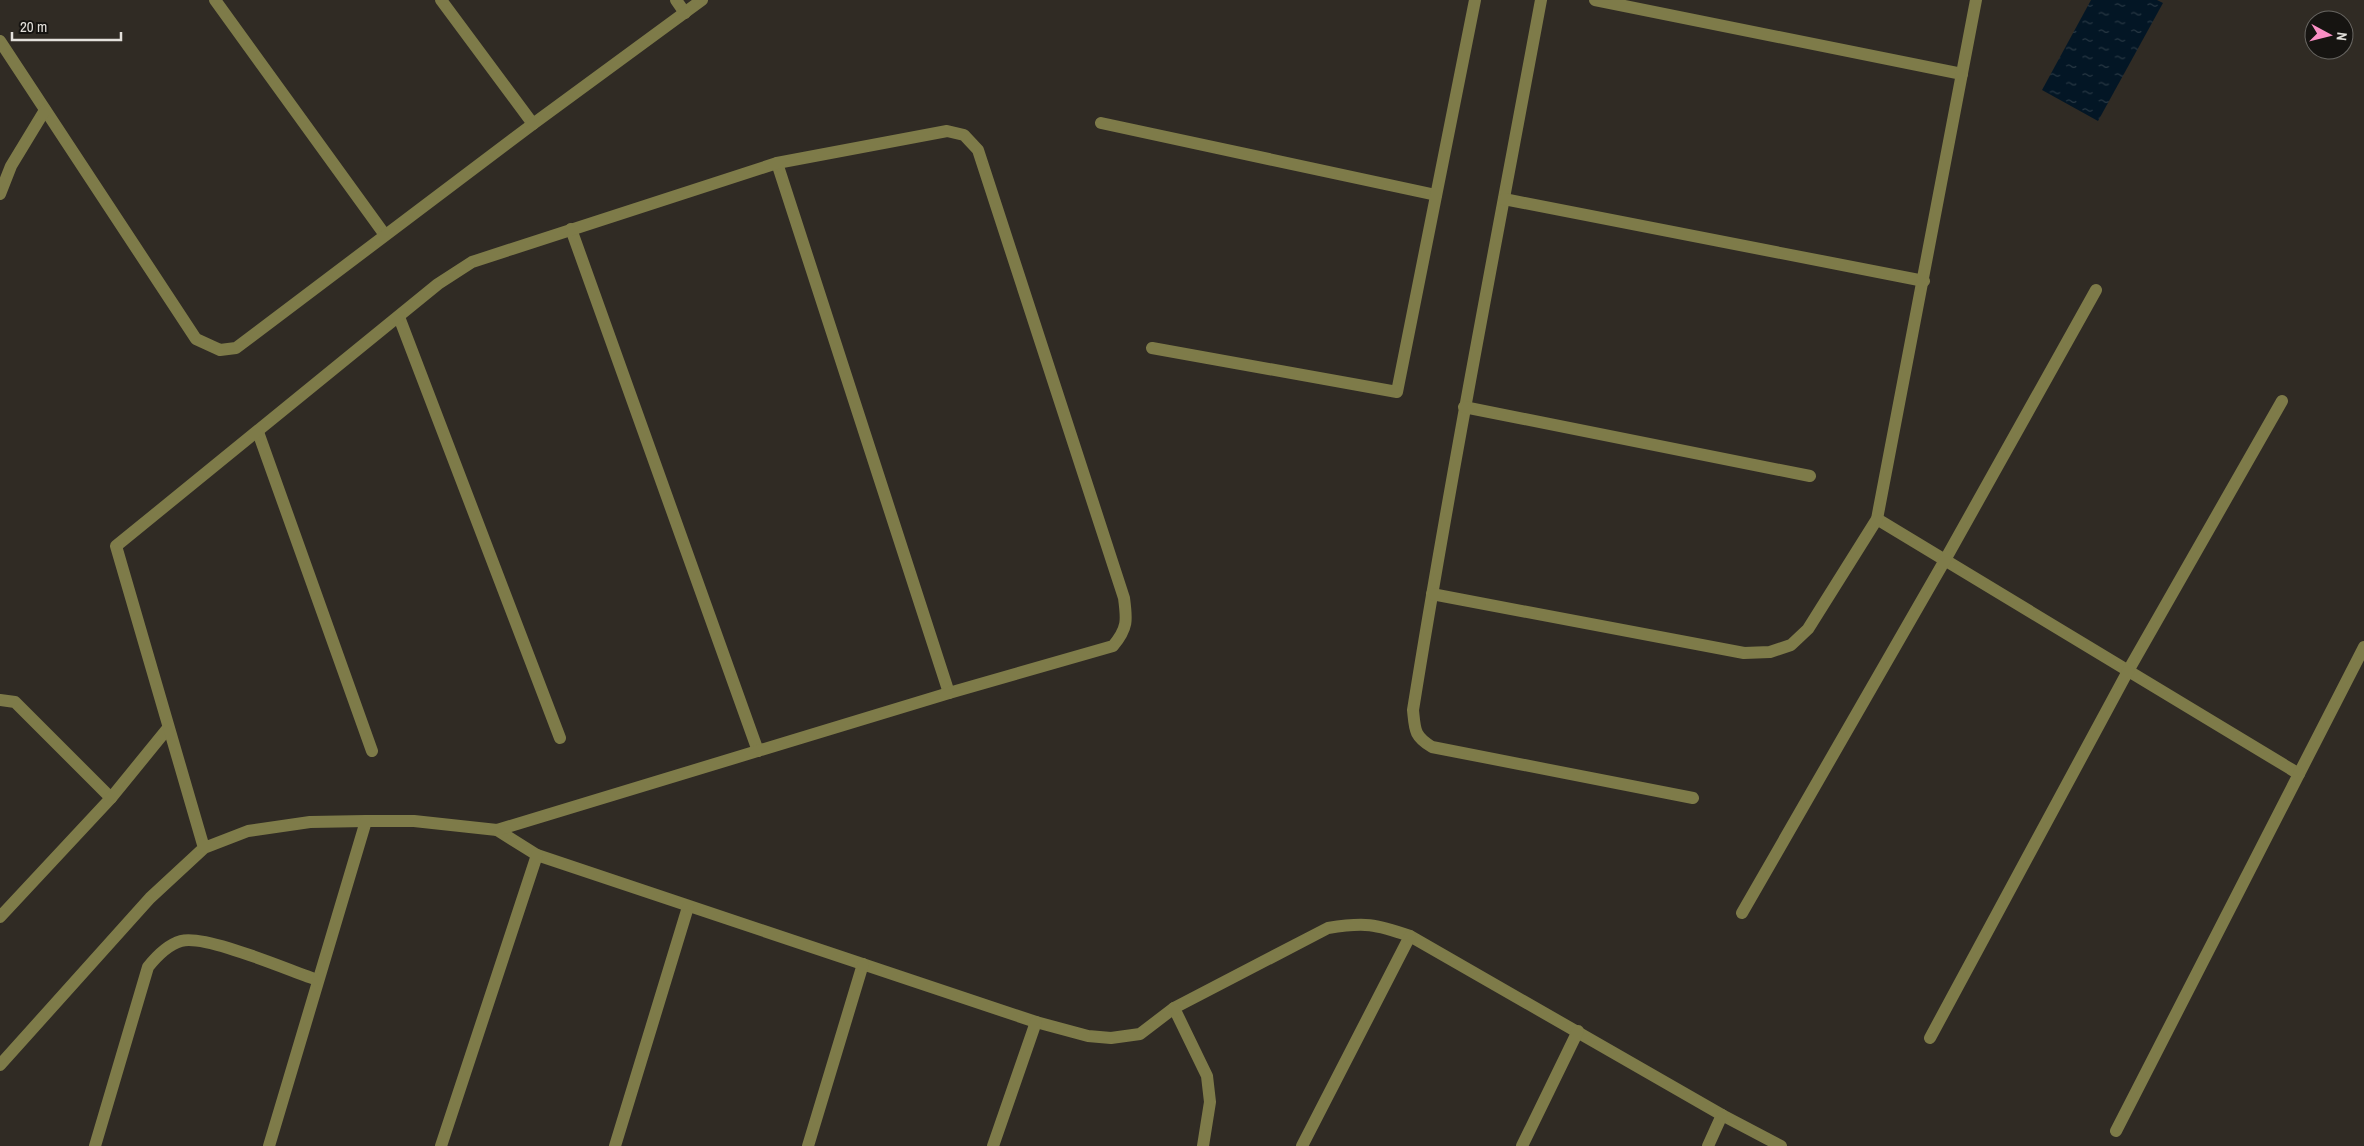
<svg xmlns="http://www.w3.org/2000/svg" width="2364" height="1146" viewBox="0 0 2364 1146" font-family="'Archivo Narrow',sans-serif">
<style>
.water{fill:url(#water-ripples)}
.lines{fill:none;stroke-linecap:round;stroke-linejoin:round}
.minor{stroke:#7e7b49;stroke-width:12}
</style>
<defs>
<pattern id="water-ripples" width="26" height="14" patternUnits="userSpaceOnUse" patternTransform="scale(1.25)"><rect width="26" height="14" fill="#031625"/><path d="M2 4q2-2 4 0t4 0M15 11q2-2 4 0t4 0" fill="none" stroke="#283844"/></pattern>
</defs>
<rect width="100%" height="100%" fill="#302b24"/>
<path class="water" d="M2091 0H2157L2163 3 2098 121 2042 90Z"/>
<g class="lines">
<g class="minor">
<path d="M215 0 385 235"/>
<path d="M441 0 533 124"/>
<path d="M676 0 685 13"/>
<path d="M1541 0C1497 237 1451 473 1413 710 1415 730 1414 736 1432 747L1693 798"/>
<path d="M1595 0 1962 74"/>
<path d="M0 41 196 339 220 350 236 348 533 124 702 0"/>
<path d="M1101 123 1436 195"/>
<path d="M777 163 949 693"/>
<path d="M0 194 11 166 45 110"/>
<path d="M1504 199 1924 281"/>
<path d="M571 229 758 751"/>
<path d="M399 317 560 738"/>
<path d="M1152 348 1397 392 1475 0"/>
<path d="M1464 407 1810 476"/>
<path d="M258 432 372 751"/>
<path d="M1877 519 2299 774"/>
<path d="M1432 594 1744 653 1770 652 1791 645 1808 629 1877 519 1976 0"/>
<path d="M0 700 15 702 111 798"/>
<path d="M497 830 537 855 1036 1022 1088 1036 1111 1038 1140 1034 1174 1008 1328 928C1365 922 1375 924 1410 936L1722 1115 1781 1146"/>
<path d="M1742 913 1945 560 2096 290"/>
<path d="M0 917 111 798 168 728"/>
<path d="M1174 1008 1207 1076 1210 1102 1203 1146"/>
<path d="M1930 1038 2128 671 2282 401"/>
<path d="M0 1065 150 898 204 848 248 831 310 822 366 821H414L497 830 949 693 1113 646C1128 628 1127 620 1124 598L978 150 964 135 947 131 777 163 472 262 438 284 116 546 204 848"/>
<path d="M2116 1131 2364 647"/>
<path d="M95 1146 148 967C156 957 167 945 181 941 206 934 290 971 318 980"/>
<path d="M269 1146 366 821"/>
<path d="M441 1146 537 855"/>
<path d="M615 1146 688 907"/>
<path d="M808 1146 863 964"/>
<path d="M993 1146 1036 1022"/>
<path d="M1302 1146 1410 936"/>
<path d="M1522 1146 1578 1031"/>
<path d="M1708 1146 1722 1115"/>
</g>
</g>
<g transform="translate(2329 35) rotate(97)"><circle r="24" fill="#161411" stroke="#686662"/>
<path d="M0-4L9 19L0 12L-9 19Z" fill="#fb8fc5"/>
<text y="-8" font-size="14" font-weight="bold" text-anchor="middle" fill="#e3e0db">N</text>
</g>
<path d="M12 32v8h109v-8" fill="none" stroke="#e3e0db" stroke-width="2.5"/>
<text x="20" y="32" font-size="15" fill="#e3e0db" stroke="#161411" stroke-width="4" paint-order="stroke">20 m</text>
</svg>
